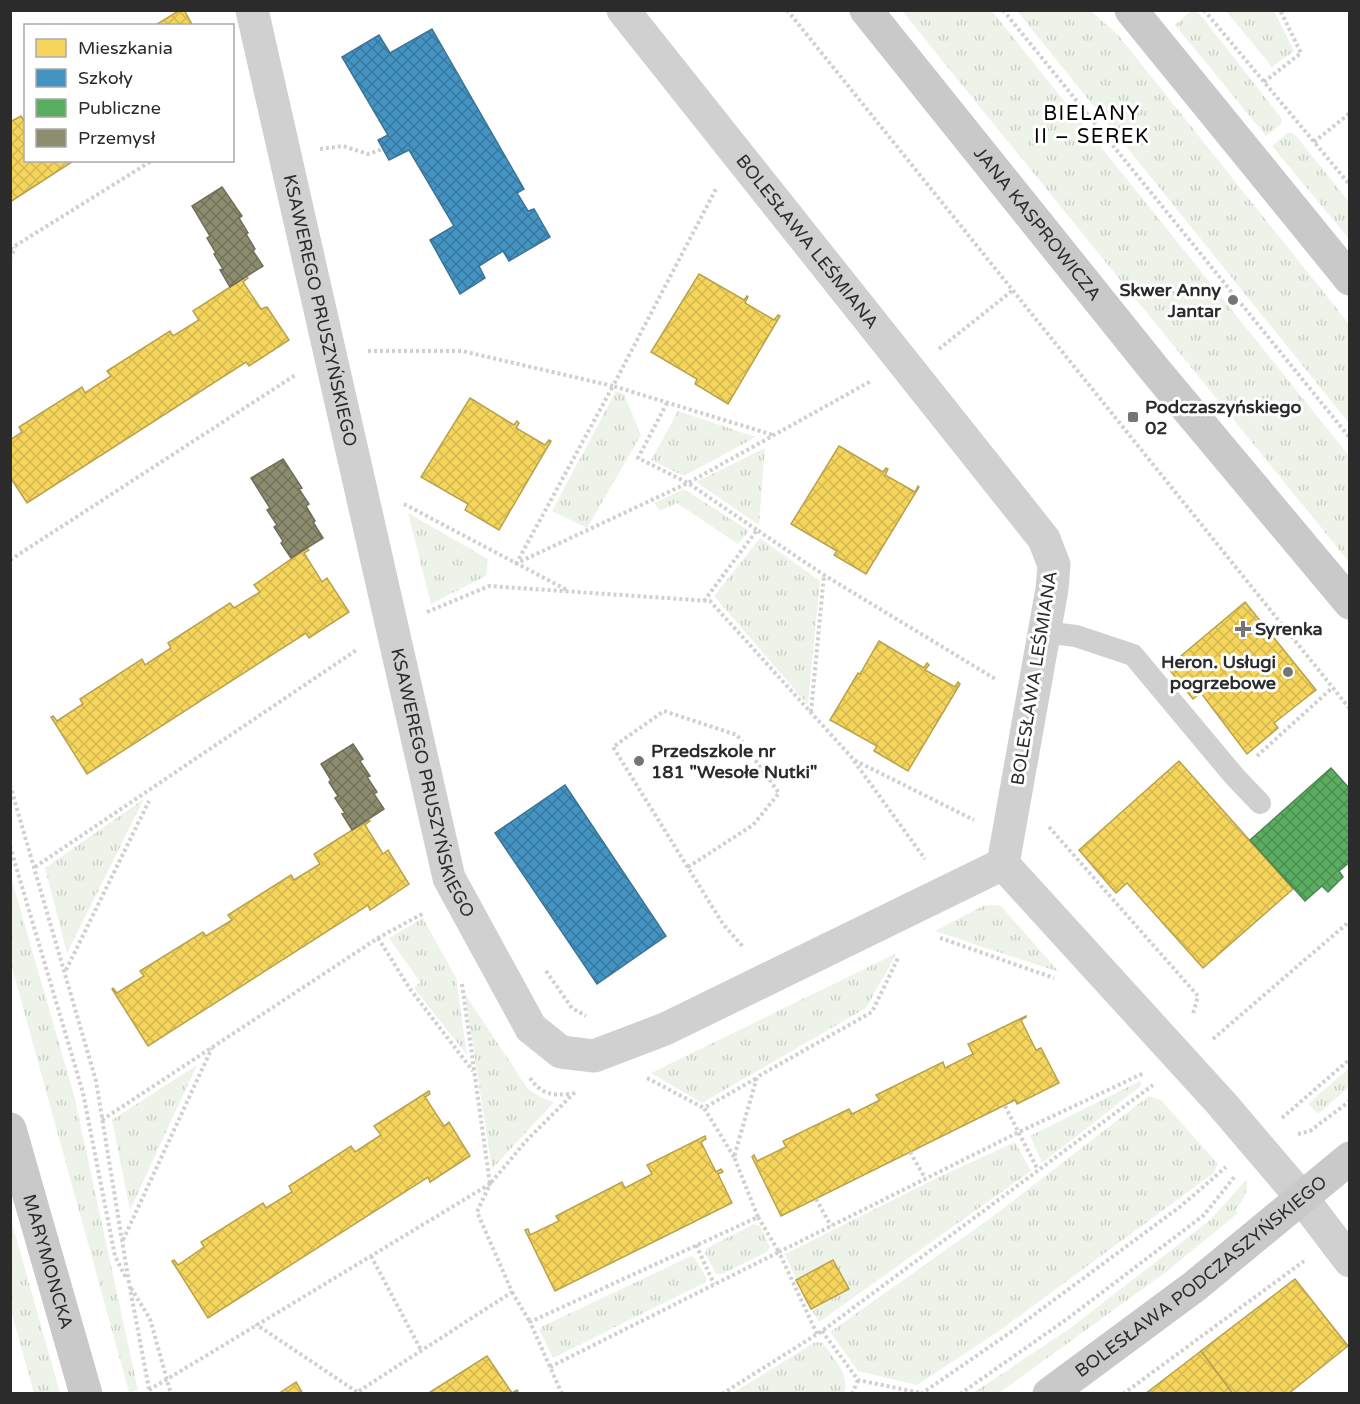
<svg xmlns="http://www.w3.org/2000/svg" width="1360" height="1404" viewBox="0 0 1360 1404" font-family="'Varela Round',sans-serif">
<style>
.grass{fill:url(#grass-tufts)}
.homes{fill:url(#homes-cross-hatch);stroke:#b9a24d;stroke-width:1.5}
.schools{fill:url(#schools-cross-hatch);stroke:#3c7495;stroke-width:1.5}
.public{fill:url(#public-cross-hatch);stroke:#4c8751;stroke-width:1.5}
.industry{fill:url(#industry-cross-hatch);stroke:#6f6f5a;stroke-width:1.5}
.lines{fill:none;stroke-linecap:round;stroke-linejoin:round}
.path{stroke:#d0d0d0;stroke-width:4;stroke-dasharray:3 3;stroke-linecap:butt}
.lane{stroke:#d0d0d0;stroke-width:22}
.street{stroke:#d0d0d0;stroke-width:33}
.secondary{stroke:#c9c9c9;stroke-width:33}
.poi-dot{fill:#757575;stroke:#fff;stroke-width:2}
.labels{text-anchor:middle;stroke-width:6;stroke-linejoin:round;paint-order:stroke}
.street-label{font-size:18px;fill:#2b2b2b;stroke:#fff}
.poi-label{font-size:18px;font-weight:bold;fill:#2b2b2b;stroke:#fff;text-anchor:start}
.neighbourhood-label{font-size:20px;letter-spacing:1.5px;fill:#000;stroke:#fff}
</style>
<defs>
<pattern id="grass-tufts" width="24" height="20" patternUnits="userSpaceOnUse" patternTransform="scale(1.5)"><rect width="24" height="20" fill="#eef3ea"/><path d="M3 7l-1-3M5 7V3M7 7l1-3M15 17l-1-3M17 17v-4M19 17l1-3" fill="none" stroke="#ccd0c9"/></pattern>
<pattern id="homes-cross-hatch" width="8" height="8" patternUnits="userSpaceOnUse" patternTransform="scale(1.5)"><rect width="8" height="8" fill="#f6d55c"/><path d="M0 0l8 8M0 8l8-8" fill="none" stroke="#d3b750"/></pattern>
<pattern id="schools-cross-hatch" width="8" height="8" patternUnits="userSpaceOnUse" patternTransform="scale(1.5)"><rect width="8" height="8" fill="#4393c3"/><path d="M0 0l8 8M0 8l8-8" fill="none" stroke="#38789f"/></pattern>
<pattern id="public-cross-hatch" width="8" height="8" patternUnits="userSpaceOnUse" patternTransform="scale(1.5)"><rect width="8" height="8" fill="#5aae61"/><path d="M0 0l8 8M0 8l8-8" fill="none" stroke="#4b8e50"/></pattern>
<pattern id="industry-cross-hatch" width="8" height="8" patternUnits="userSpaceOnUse" patternTransform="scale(1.5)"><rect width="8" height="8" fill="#8c8c6e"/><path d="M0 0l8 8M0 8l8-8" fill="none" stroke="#73735b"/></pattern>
</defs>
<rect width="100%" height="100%" fill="#fff"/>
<g class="grass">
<path d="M902 11H992L1349 456V562Z"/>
<path d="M1017 11H1091L1118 35 1349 324V423Z"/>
<path d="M1191 11H1197L1202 17 1282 119 1281 124 1266 136 1175 25Z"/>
<path d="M1226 11H1274L1294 51 1272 67Z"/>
<path d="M1288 133H1292L1297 137 1349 202V239L1272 146Z"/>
<path d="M616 391 624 394 641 435 587 528 552 511Z"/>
<path d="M678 411 756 437 684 476 651 460Z"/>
<path d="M765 448 759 525 696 482Z"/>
<path d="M684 489 749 531 738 544 677 503 660 511 654 503Z"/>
<path d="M408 513 488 559 486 576 431 604Z"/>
<path d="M760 538 820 581 808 705 714 596Z"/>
<path d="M144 799 67 953 45 868Z"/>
<path d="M11 877 74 1095 138 1390 129 1392 11 964Z"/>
<path d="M991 905 1001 906 1059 972 935 931 983 906Z"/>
<path d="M423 918 456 978 467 1055 414 988 420 982 389 938Z"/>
<path d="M897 953 866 1008 702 1103 651 1073Z"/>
<path d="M465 994 528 1089 542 1098 554 1102 492 1169Z"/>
<path d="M197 1065 130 1210 112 1120Z"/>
<path d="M1349 1068V1087L1318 1114 1308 1104Z"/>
<path d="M1140 1081 1142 1085 1042 1163 1030 1136Z"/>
<path d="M1149 1096 1161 1100 1217 1163 1215 1172 999 1331 917 1385 858 1371 830 1332 992 1217Z"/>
<path d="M1015 1142 1031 1171 819 1322 811 1309 849 1289 833 1260 796 1280 785 1254 937 1178Z"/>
<path d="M1247 1179C1248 1193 1244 1199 1235 1210L1238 1213 1166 1272 999 1393H973L1069 1329 1210 1220Z"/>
<path d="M11 1219 60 1393H34L11 1311Z"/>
<path d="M754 1224 760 1226 770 1247 767 1252 722 1274H716L705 1253 707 1248Z"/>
<path d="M691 1256 694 1257 707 1279 704 1283 553 1358 540 1331 541 1327Z"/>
<path d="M815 1342 823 1343C833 1358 851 1375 844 1393H733Z"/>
</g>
<g class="homes">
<path d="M180 10H184L193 26H154Z"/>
<path d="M21 116 24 121 26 120V160H75L10 202V122Z"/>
<path d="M699 274 744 300 747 296 748 297 745 303 774 320 778 315 780 316 728 404 695 384 697 379 651 352Z"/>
<path d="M247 276 248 278 243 282 261 309 267 307 289 340 249 366 246 362 27 503 10 477V440L22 432 19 427 82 387 85 393 111 376 107 371 170 331 173 336 199 320 193 311Z"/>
<path d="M470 398 514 425 517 421 519 423 516 428 545 445 549 440 551 441 499 530 465 510 468 504 421 477Z"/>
<path d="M839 446 883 472 886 468 888 469 885 475 915 492 918 486 919 487 866 574 834 555 837 551 791 524Z"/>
<path d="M307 548 309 550 304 553 322 582 327 578 349 612 309 638 306 633 87 774 51 717 53 716 57 721 83 704 80 699 142 659 145 665 171 648 168 643 230 603 234 608 260 592 254 585Z"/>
<path d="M1245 602 1316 690 1274 723 1278 728 1247 754 1201 693 1193 699 1164 663 1166 660 1169 666Z"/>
<path d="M879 641 924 668 927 663 929 665 925 670 955 687 958 682 960 684 908 771 874 751 877 746 830 720 858 673 860 674Z"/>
<path d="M1179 761 1293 889 1203 968 1127 883 1116 893 1079 850Z"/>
<path d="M368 820 370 821 365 825 383 854 388 850 409 884 370 910 368 905 148 1046 112 989 113 988 117 993 144 976 140 971 203 932 206 936 232 920 228 915 291 875 294 880 320 864 314 854Z"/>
<path d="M1026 1016V1017L1021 1020 1036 1050 1041 1048 1059 1083 1017 1104 1015 1100 781 1216 752 1157 754 1155 757 1161 786 1147 783 1141 849 1109 852 1114 880 1100 876 1095 943 1062 945 1068 973 1054 968 1044Z"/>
<path d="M429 1091 430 1094 425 1097 444 1126 449 1122 470 1156 430 1182 428 1177 208 1318 172 1261 174 1260 178 1265 204 1247 201 1242 263 1203 266 1208 292 1192 289 1186 351 1146 355 1152 381 1135 374 1126Z"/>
<path d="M705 1136 706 1139 701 1142 716 1172 721 1169 723 1172 718 1174 732 1203 555 1291 525 1230 528 1229 530 1235 559 1221 556 1216 622 1182 625 1188 652 1174 647 1165Z"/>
<path d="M833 1260 849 1289 811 1309 796 1280Z"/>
<path d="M1295 1279 1348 1346 1288 1394H1233L1201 1351Z"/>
<path d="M1201 1351 1233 1394H1145Z"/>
<path d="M487 1356 512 1393 517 1390 519 1394H427Z"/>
<path d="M296 1382 303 1394H278Z"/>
</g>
<g class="schools">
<path d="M432 29 524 189 517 193 528 211 534 209 550 237 509 261 503 251 479 266 485 278 460 294 430 240 454 226 409 150 389 160 378 140 388 135 342 57 379 35 390 53Z"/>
<path d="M565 785 666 936 597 984 495 833Z"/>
</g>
<path class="public" d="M1331 768 1350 789V862L1339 871 1343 877 1328 892 1322 886 1305 901 1250 840Z"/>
<g class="industry">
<path d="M222 187 242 216 239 218 248 233 246 234 255 249 253 251 263 266 230 287 220 270 223 269 214 254 216 253 207 238 210 236 192 206Z"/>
<path d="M283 459 302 488 299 489 309 504 306 506 315 521 313 522 323 538 291 558 281 543 283 541 274 527 277 525 267 510 270 508 251 478Z"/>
<path d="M353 744 363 759 360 761 370 776 367 777 377 792 374 794 384 809 352 830 342 814 345 813 335 798 338 796 329 782 331 780 321 764Z"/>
</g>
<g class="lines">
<g class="path">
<path d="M787 10 1350 709"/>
<path d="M1003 10 1350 438"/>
<path d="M1204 10 1350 185"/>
<path d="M1264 82 1301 53 1280 10"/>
<path d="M1314 142 1350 113"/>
<path d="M320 149 343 146 368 154 383 149"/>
<path d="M10 249 153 160"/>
<path d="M10 259 15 247"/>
<path d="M939 349 1013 290"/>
<path d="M368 351H462L613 386 717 187"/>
<path d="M667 403 638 458 688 483 757 530"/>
<path d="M404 504 567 590"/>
<path d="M10 560 297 374"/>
<path d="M515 564 688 483 871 381"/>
<path d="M516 564 613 386 773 435"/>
<path d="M704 601 757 530 824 575 997 680"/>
<path d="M427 612 489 586 710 601 854 760 974 820"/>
<path d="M811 712 824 575"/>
<path d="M1257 756 1332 688"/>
<path d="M854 761 925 859"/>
<path d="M10 785 96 1081 129 1283 150 1394"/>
<path d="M1049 827 1198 996 1193 1014"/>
<path d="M10 846 83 1093 115 1256 126 1278"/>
<path d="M35 867 358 649"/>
<path d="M688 867 753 825 779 793 737 735 664 711 613 747 723 924 744 948"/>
<path d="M378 938 410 989 473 1071"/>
<path d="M940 938 1054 978"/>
<path d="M66 970 149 801"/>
<path d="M546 971 572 1008 586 1016"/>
<path d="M462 984 490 1184 526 1141 575 1092"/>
<path d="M1213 1039 1350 921"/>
<path d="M530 1078C540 1093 551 1096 569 1094"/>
<path d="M647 1078 704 1108"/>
<path d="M1005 1106 1038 1170"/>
<path d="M1282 1118 1350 1059"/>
<path d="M102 1120 378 938 424 913"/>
<path d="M1298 1134 1310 1131 1350 1101"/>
<path d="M910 1152 925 1178"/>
<path d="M734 1157 704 1108 757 1078"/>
<path d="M816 1199 831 1226"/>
<path d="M123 1240 212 1048"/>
<path d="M696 1245 714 1284"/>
<path d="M371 1256 421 1350"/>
<path d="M131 1288 150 1319 171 1394"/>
<path d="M512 1292 530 1322"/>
<path d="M822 1331 858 1380 921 1393"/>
<path d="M817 1334 779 1252 1019 1132 1144 1073"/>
<path d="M550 1367 779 1252 758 1217"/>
<path d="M149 1390 257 1325"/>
<path d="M359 1391 512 1292 477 1212 490 1184 257 1325 360 1394"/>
<path d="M562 1394 530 1322 758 1217 734 1157 757 1077 872 1012 898 958"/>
<path d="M722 1394 822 1331 1153 1085"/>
<path d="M852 1394 858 1380"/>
<path d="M921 1394 1008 1334 1181 1206 1226 1167"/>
<path d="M960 1394 1067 1319 1204 1215 1235 1176"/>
<path d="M1123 1394 1304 1261"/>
</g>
<path class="lane" d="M1043 632 1076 636 1133 655 1235 777 1260 803"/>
<g class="street">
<path id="s1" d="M252 10 449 878 531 1028 561 1052 594 1056 665 1029 1003 864"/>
<path id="s2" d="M623 10 1044 539 1054 565 1052 589 1003 864"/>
<path d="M1003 864 1221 1103 1302 1198 1350 1261"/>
</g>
<g class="secondary">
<path id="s3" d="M866 10 1155 370 1350 603"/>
<path d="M1131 10 1350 279"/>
<path id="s4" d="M10 1129 86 1394"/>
<path id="s5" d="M1049 1394 1195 1286 1350 1158"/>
</g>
</g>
<g class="poi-dot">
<circle cx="1233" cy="300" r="6"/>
<rect x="1127" y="411" width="12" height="12" rx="3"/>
<path d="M1240 620h6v6h6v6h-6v6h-6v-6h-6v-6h6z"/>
<circle cx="1288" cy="672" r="6"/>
<circle cx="639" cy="761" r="6"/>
</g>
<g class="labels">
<g class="street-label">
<text dy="6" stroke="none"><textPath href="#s3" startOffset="274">JANA KASPROWICZA</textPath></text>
<text dy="6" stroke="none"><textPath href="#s2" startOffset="296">BOLESŁAWA LEŚMIANA</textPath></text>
<text dy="6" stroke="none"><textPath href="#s1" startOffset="308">KSAWEREGO PRUSZYŃSKIEGO</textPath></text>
<text transform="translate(1034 678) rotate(-81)" y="6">BOLESŁAWA LEŚMIANA</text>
<text dy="6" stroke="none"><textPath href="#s1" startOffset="794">KSAWEREGO PRUSZYŃSKIEGO</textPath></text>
<text dy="6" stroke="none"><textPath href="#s4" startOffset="138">MARYMONCKA</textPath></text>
<text dy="6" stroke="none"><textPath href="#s5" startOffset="192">BOLESŁAWA PODCZASZYŃSKIEGO</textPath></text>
</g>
<g class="poi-label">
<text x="1221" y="296" text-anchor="end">Skwer Anny<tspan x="1221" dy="21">Jantar</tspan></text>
<text x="1145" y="413">Podczaszyńskiego<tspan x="1145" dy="21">02</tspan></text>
<text x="1255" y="635">Syrenka</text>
<text x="1276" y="668" text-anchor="end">Heron. Usługi<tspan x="1276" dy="21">pogrzebowe</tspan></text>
<text x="651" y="757">Przedszkole nr<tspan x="651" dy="21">181 "Wesołe Nutki"</tspan></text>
</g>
<g class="neighbourhood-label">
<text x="1092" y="120">BIELANY<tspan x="1092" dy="23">II – SEREK</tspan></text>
</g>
</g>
<rect width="1360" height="1404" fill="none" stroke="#2b2b2b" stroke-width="24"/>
<rect x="24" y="24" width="210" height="138" fill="#ffffff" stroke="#aaaaaa" stroke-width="1.5"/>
<rect x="36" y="39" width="30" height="18" fill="#f6d55c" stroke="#aaaaaa" stroke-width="1.5"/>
<text x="78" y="54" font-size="18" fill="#2b2b2b">Mieszkania</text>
<rect x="36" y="69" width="30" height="18" fill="#4393c3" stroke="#aaaaaa" stroke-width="1.5"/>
<text x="78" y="84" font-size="18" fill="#2b2b2b">Szkoły</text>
<rect x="36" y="99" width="30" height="18" fill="#5aae61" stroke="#aaaaaa" stroke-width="1.5"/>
<text x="78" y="114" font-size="18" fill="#2b2b2b">Publiczne</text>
<rect x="36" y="129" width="30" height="18" fill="#8c8c6e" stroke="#aaaaaa" stroke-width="1.5"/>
<text x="78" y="144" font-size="18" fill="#2b2b2b">Przemysł</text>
</svg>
